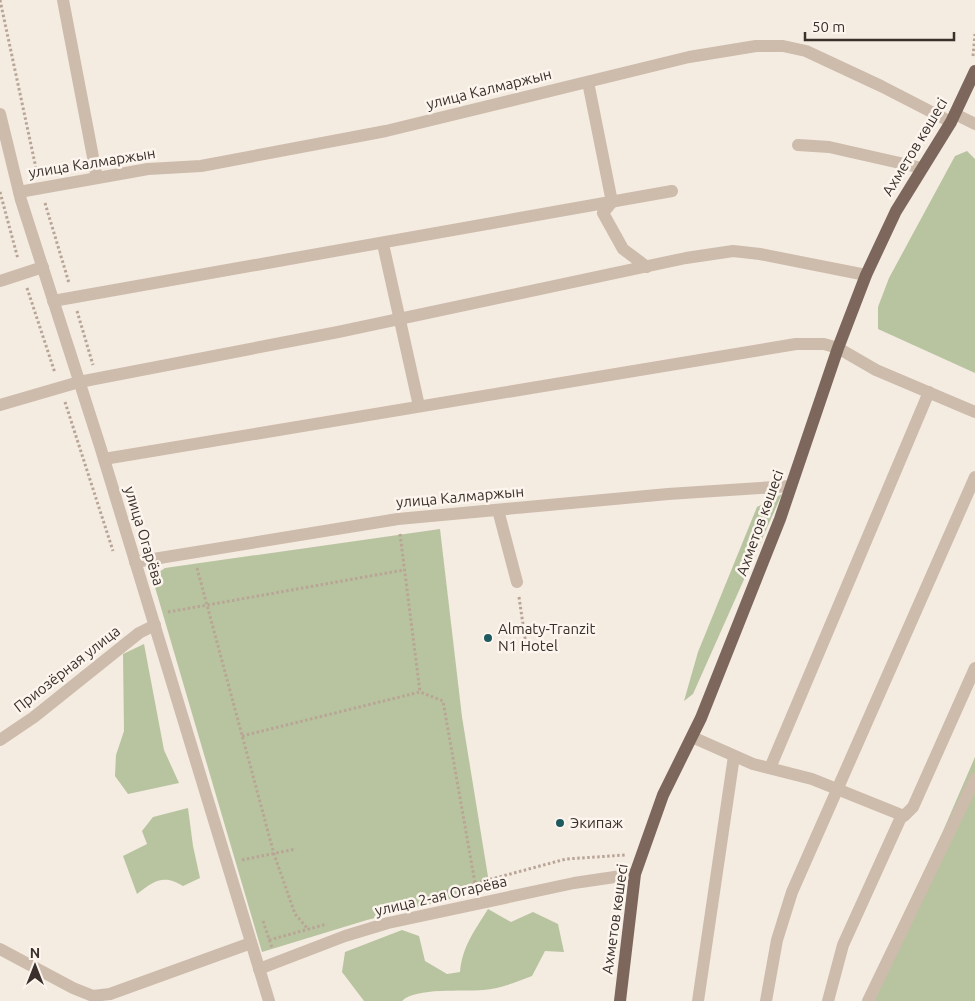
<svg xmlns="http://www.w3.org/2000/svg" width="975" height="1001" viewBox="0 0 975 1001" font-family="Ubuntu,sans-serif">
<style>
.green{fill:#b8c4a0}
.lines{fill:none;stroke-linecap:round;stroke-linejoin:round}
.path{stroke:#b9a596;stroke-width:3;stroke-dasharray:2.5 2.5;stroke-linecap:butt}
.minor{stroke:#cdbbac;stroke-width:12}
.major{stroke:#7d675c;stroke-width:12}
.poi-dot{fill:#1f5a5e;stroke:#fbf5ee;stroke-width:2}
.labels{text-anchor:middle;stroke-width:5;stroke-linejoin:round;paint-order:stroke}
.street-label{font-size:15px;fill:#3b302b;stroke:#fbf5ee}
.poi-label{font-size:15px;fill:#3b302b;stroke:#fbf5ee;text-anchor:start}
</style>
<rect width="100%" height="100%" fill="#f4ebe1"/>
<g class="green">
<path d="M967 151 975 159V373L878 329V307L889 278 955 156Z"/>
<path d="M782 494 693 694 684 701 698 652 757 507Z"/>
<path d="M440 529 462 717 490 889 367 920 262 952 152 577 165 568Z"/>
<path d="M144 644 164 750 179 783 128 794 115 776 116 755 124 731 123 654Z"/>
<path d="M975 757V1001H863L943 831Z"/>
<path d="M188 808 193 846 200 878 183 886C163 874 154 881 137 894L123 856 147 844 142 831 153 817Z"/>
<path d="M488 909 511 922 533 912 558 924 564 952 545 951 532 976C516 982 500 989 483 990 463 992 416 987 402 1001H364L342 972 345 952 402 930 419 936 425 961 447 974 460 972C462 947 475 930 488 909Z"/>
</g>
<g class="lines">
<g class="path">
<path d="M0 0 37 173"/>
<path d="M973 56 975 34"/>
<path d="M0 192 18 259"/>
<path d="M45 203 69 283"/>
<path d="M27 288 55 373"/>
<path d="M77 311 93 365"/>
<path d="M65 402 113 551"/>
<path d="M400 534 420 692"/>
<path d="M197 568 274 854 295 914 308 929"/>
<path d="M519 597 527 652"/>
<path d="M168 612 404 570"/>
<path d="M242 736 420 692 443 701 475 883"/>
<path d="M242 860 296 849"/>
<path d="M432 895 566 859 625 855"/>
<path d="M263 921 272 948"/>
<path d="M269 940 327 924"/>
</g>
<g class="minor">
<path d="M63 0 97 178"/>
<path d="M588 82 612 202 603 213 623 249 647 267"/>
<path d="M0 114 21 200 100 446 269 1001"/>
<path d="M955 114 975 124"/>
<path d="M798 145 829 147 922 168"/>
<path d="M19 192 148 169 201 166 386 131 689 57 756 46H783L806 51 881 86 951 122"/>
<path d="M383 244 419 406"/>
<path d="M0 281 43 267"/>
<path d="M53 301 672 191"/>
<path d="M0 405 79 382 338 332 686 258 733 251 760 254 866 275"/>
<path d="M104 459 796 344H824L838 348 876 370 975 412"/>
<path d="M498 510 517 582"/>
<path d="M135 562 398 519 668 494 791 486"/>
<path d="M692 737 753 764 812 779 904 816 913 807 975 668"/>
<path d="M0 740 34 717 139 633 155 625"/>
<path d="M770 768 929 392"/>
<path d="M0 949 73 988 93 996 110 994 251 943"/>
<path d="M259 969 345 936 388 923 574 883 635 874"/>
<path d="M698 1001 734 756"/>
<path d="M766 1001 777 940 792 892 975 477"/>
<path d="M828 1001 843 945 902 815"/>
<path d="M868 1001 975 779"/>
</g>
<path class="major" d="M620 1001 635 874 663 795 701 718 780 519 838 348 866 275 896 211 951 122 975 71"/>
</g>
<g class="poi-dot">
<circle cx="488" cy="638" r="5"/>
<circle cx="560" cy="823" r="5"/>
</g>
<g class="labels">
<g class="street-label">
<text transform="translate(489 89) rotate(-14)" y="5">улица Калмаржын</text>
<text transform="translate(915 147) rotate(-59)" y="5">Ахметов көшесі</text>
<text transform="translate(92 163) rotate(-9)" y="5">улица Калмаржын</text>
<text transform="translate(460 497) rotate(-5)" y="5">улица Калмаржын</text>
<text transform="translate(760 523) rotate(-70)" y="5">Ахметов көшесі</text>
<text transform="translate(144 536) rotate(73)" y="5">улица Огарёва</text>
<text transform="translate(67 669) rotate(-38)" y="5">Приозёрная улица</text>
<text transform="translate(441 896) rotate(-13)" y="5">улица 2-ая Огарёва</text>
<text transform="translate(615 919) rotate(-82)" y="5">Ахметов көшесі</text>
</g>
<g class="poi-label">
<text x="498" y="634">Almaty-Tranzit<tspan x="498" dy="17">N1 Hotel</tspan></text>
<text x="570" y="828">Экипаж</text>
</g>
</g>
<g transform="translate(35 966)" stroke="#fbf5ee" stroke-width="4" paint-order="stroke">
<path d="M0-4L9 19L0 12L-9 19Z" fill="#3b302b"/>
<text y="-8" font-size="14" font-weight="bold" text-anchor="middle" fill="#3b302b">N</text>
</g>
<path d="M805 32v8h149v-8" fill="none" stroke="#3b302b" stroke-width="2.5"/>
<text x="812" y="32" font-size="15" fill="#3b302b" stroke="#fbf5ee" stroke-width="4" paint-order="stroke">50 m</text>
</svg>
